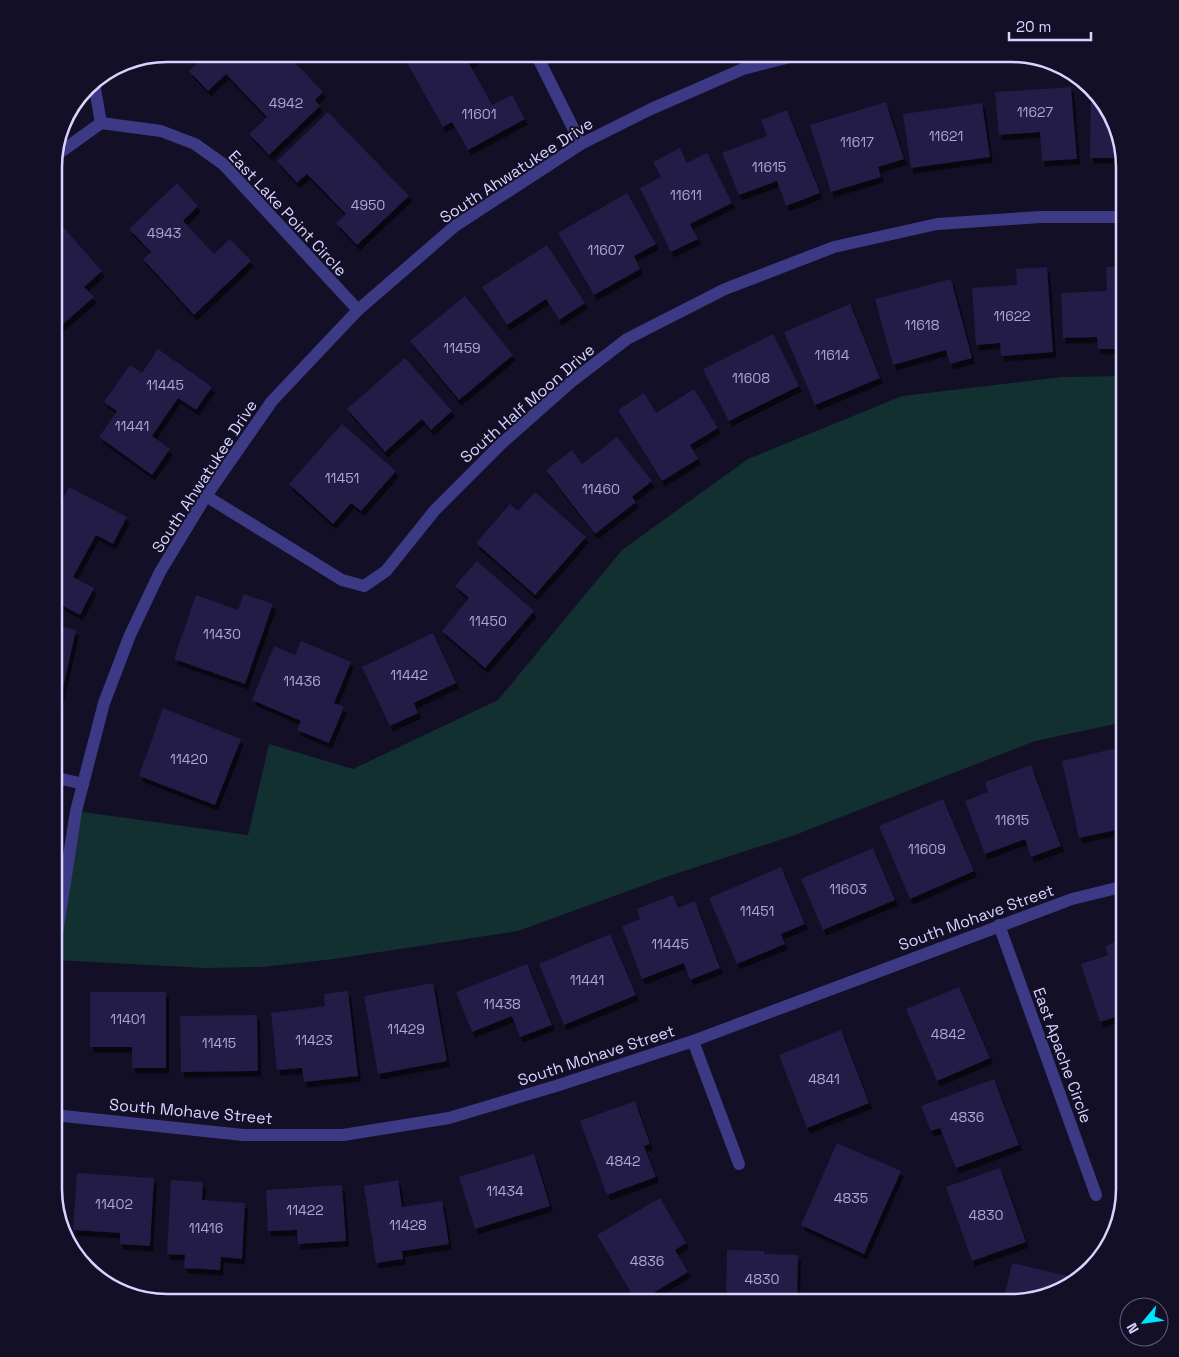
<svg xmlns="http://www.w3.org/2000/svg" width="1179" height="1357" viewBox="0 0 1179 1357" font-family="'Space Grotesk',sans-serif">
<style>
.green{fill:#12302f}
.building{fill:#241b47;filter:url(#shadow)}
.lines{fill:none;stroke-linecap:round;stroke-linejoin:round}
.minor{stroke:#3d3a85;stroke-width:12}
.labels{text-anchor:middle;stroke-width:4;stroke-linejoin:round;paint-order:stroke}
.number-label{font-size:14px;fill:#aca6d1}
.street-label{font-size:16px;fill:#d9d4ff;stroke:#130f26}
.rim{fill:none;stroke:#d9d4ff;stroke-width:2.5}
</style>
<defs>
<filter id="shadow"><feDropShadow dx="3" dy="5.5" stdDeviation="0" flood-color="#0009"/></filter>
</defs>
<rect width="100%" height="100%" fill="#130f26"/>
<path class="green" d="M1125 376V722L1035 741 795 835 669 876 518 931 334 959 263 967 205 968 54 960V913H59L76 811 248 835 269 744 353 769 498 700 622 550 748 459 902 396 1062 377Z"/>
<g class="building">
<path d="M207 54H287L323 92 315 100 320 106 269 155 249 134 267 117 226 74 208 91 189 71Z"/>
<path d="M424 54H485L469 63 492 105 512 95 525 119 468 150 452 122 443 127 407 63Z"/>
<path d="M1071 87 1077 159 1042 161 1040 132 999 135 995 92Z"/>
<path d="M1091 94H1096L1102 99 1122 158H1090Z"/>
<path d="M886 102 904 159 878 167 881 177 831 192 810 125Z"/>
<path d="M982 103 990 157 911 168 903 114Z"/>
<path d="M787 110 820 193 786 206 777 181 739 195 722 153 767 136 761 120Z"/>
<path d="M328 112 409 196 357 245 336 223 346 214 307 174 297 183 277 161Z"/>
<path d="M680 148 687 163 707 153 732 203 690 224 698 239 671 252 640 188 661 177 653 162Z"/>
<path d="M177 183 198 206 183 221 214 254 230 239 251 261 194 315 143 259 151 252 129 229Z"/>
<path d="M627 193 656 244 634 256 640 269 594 295 558 233Z"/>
<path d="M56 219 102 271 84 287 94 297 55 331 54 220Z"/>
<path d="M547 245 585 303 559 320 546 299 507 325 482 287Z"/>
<path d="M1047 267 1053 352 1001 356 1000 343 976 345 972 288 1017 285 1016 269Z"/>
<path d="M1106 267H1125V349H1098L1097 337 1063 338 1061 293 1107 291Z"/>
<path d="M951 279 972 358 950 364 946 350 893 365 875 299Z"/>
<path d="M465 296 513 355 459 400 410 341Z"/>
<path d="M850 304 880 378 815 405 784 332Z"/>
<path d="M773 334 799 386 729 421 703 369Z"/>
<path d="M158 349 212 387 196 410 178 398 152 436 170 449 152 475 99 437 117 411 104 402 130 365 142 373Z"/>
<path d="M405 358 452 411 431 430 422 419 385 452 347 409Z"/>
<path d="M694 389 718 428 690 445 698 459 662 481 618 410 644 393 656 413Z"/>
<path d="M342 424 396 471 361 511 351 503 333 524 289 484Z"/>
<path d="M617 437 652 481 632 497 636 502 595 534 546 470 572 450 582 464Z"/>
<path d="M69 487 127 517 113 544 96 535 73 577 94 588 80 615 54 601V516Z"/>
<path d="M535 492 586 537 535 595 476 543 510 504 518 511Z"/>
<path d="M477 561 534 611 485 668 442 631 469 598 455 586Z"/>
<path d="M244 594 273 604 245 684 174 659 196 595 238 610Z"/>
<path d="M54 625 76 630 56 719H54Z"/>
<path d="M433 633 456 683 414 703 418 713 390 726 362 667Z"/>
<path d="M301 641 351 662 334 703 344 707 329 743 297 730 301 721 252 700 274 646 295 655Z"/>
<path d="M163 708 241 739 215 805 139 776Z"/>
<path d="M1125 746V828L1079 838 1062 761Z"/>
<path d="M1031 765 1061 846 1031 857 1025 839 985 854 965 801 988 792 985 782Z"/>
<path d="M943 799 974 871 910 899 879 826Z"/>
<path d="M873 848 895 900 823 930 801 879Z"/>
<path d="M781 867 805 924 781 934 785 944 737 964 709 898Z"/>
<path d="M673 895 678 908 695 901 720 968 690 980 684 963 642 979 622 926 640 919 637 909Z"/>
<path d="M610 934 636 995 564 1025 539 964Z"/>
<path d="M1125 939V1014L1100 1022 1081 964 1108 955 1105 946Z"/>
<path d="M527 964 552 1025 520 1037 512 1016 472 1032 456 992Z"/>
<path d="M433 983 447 1061 378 1074 364 996Z"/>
<path d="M959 987 990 1058 937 1081 906 1009Z"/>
<path d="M348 991 358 1076 304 1082 302 1068 277 1070 271 1013 325 1006 324 994Z"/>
<path d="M90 992H166V1068H132V1047H90Z"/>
<path d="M257 1015 258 1071 181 1072 180 1016Z"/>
<path d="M841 1030 869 1103 807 1128 779 1055Z"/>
<path d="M994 1079 1019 1145 956 1168 940 1128 931 1131 921 1106Z"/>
<path d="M635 1101 650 1144 644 1146 656 1177 607 1195 580 1121Z"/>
<path d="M837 1143 901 1171 864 1254 801 1225Z"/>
<path d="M534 1154 550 1206 475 1229 459 1177Z"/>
<path d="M1000 1168 1026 1242 972 1261 946 1187Z"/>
<path d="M77 1173 154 1178 150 1246 120 1244V1233L73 1230Z"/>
<path d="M171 1180 203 1182 202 1200 245 1203 242 1259 221 1257 220 1270 184 1268 185 1255 167 1254Z"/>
<path d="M398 1180 402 1207 442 1201 449 1244 402 1251 403 1259 376 1263 364 1186Z"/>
<path d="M342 1185 346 1241 298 1244 297 1230 268 1231 266 1190Z"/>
<path d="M660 1198 686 1243 675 1250 688 1272 637 1303 597 1235Z"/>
<path d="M727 1250 764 1251V1254L798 1255 797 1303H726Z"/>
<path d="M1012 1263 1081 1279 1011 1303H1003Z"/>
</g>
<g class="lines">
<g class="minor">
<path d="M536 54 581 144"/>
<path d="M95 80V89L101 123"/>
<path d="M55 156 101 123 161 131 195 144 223 164 358 310"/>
<path d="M206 496 342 580 364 586 386 571 435 510 501 444 571 382 627 339 725 289 834 247 937 224 1040 217H1125"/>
<path d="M54 777 83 784"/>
<path d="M999 925 1096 1195"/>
<path d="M54 953 76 811 104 703 130 635 160 572 206 496 272 401 358 310 455 226 581 144 651 109 743 69 802 54"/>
<path d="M693 1041 739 1164"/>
<path d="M54 1115 243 1135H343L449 1118 556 1086 693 1041 1072 899 1125 886"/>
</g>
</g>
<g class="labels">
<g class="number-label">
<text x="286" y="108">4942</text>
<text x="1035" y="117">11627</text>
<text x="479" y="119">11601</text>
<text x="946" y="141">11621</text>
<text x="857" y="147">11617</text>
<text x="769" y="172">11615</text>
<text x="686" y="200">11611</text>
<text x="368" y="210">4950</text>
<text x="164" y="238">4943</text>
<text x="606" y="255">11607</text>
<text x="1012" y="321">11622</text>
<text x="922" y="330">11618</text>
<text x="462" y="353">11459</text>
<text x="832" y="360">11614</text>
<text x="751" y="383">11608</text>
<text x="165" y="390">11445</text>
<text x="132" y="431">11441</text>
<text x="342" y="483">11451</text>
<text x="601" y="494">11460</text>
<text x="488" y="626">11450</text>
<text x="222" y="639">11430</text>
<text x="409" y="680">11442</text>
<text x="302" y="686">11436</text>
<text x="189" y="764">11420</text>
<text x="1012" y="825">11615</text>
<text x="927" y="854">11609</text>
<text x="848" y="894">11603</text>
<text x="757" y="916">11451</text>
<text x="670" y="949">11445</text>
<text x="587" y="985">11441</text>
<text x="502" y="1009">11438</text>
<text x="128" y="1024">11401</text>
<text x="406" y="1034">11429</text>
<text x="948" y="1039">4842</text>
<text x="314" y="1045">11423</text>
<text x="219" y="1048">11415</text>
<text x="824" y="1084">4841</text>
<text x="967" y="1122">4836</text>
<text x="623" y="1166">4842</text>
<text x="505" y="1196">11434</text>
<text x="851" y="1203">4835</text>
<text x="114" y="1209">11402</text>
<text x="305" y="1215">11422</text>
<text x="986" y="1220">4830</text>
<text x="408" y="1230">11428</text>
<text x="206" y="1233">11416</text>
<text x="647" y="1266">4836</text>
<text x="762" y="1284">4830</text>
</g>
<g class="street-label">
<text transform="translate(516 170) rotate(-33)" y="6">South Ahwatukee Drive</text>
<text transform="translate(288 213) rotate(47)" y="6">East Lake Point Circle</text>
<text transform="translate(527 403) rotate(-41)" y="6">South Half Moon Drive</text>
<text transform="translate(204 476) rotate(-57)" y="6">South Ahwatukee Drive</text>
<text transform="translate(976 917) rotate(-20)" y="6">South Mohave Street</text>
<text transform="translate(596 1055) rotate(-18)" y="6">South Mohave Street</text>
<text transform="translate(1063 1055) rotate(70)" y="6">East Apache Circle</text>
<text transform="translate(191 1111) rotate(5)" y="6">South Mohave Street</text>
</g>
</g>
<path d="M0 0H1179V1357H0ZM167 62H1011A105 105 0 0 1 1116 167V1189A105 105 0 0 1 1011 1294H167A105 105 0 0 1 62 1189V167A105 105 0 0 1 167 62Z" fill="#130f26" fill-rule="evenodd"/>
<path class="rim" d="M167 62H1011A105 105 0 0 1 1116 167V1189A105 105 0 0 1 1011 1294H167A105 105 0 0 1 62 1189V167A105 105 0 0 1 167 62Z"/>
<g transform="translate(1144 1322) rotate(241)"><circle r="24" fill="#130f26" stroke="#625e7d"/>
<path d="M0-4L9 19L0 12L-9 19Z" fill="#00e5ff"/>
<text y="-8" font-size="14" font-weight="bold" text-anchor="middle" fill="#d9d4ff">N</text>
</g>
<path d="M1009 32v8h82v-8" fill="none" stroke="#d9d4ff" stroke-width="2.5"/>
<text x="1016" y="32" font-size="15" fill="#d9d4ff" stroke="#130f26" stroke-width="4" paint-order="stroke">20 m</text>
</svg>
